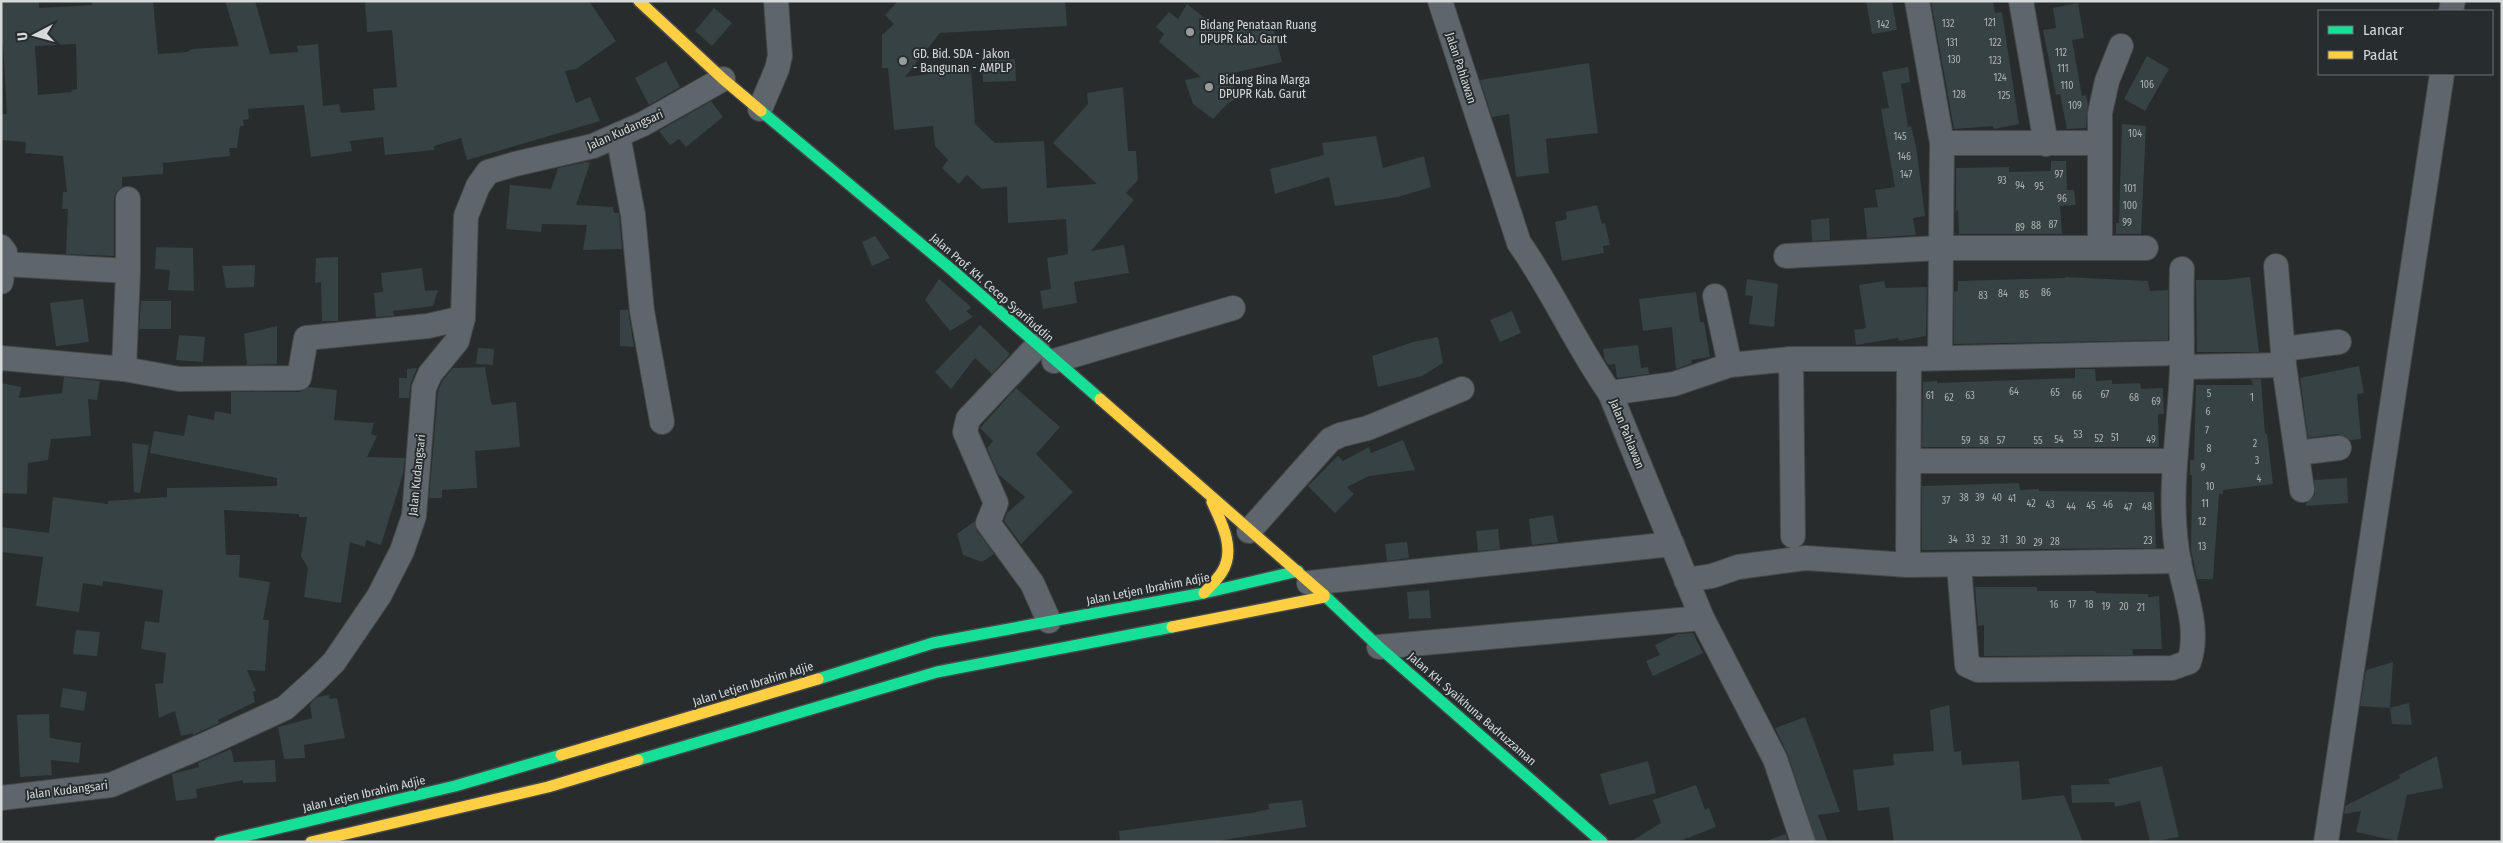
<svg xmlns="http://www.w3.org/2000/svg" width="2503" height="843" viewBox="0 0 2503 843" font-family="'Fira Sans Condensed',sans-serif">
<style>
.building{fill:#364243;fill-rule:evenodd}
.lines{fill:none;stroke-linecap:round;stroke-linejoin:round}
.street-casing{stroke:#454748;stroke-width:26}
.fast-casing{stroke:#454748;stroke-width:14}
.slow-casing{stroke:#454748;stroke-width:14}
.street{stroke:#5e666c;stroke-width:24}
.fast{stroke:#16e098;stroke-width:11}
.slow{stroke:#ffcf43;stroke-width:11}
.poi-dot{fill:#999c9d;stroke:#272d2e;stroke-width:2}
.labels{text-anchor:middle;stroke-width:4;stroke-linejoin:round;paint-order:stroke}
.number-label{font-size:10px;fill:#aeb3b4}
.poi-label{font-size:12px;fill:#d6d9da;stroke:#272d2e;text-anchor:start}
.street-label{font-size:12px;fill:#d6d9da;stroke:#272d2e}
</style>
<rect width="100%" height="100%" fill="#282c2d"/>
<g class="building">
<path d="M1 1H39V8L92 5V1H153L158 54 187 52 192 49 239 46 225 1H255L270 54 298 52 297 46 318 44 323 106 339 104 341 113 375 110 373 89 397 87 392 30 367 32 365 1H589L616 41 576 69 565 71 576 103 590 97 600 121 467 160 461 138 434 146V150L385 155 383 137 350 141 352 151 311 157 304 105 248 109 249 119 243 120 244 126H240L237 148H229L230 156 163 163V174L122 177V187L116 192 114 199V256L66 254 68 209H62L63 192H67L63 156 25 153 26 142 1 140V114H7L3 45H1ZM76 44 77 89 71 90 72 92 38 95 35 46Z"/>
<path d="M898 1H1065L1067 26 940 33 905 77 971 69 975 124 995 143 1044 141 1047 188 1097 184 1053 143 1088 104 1087 93 1123 87 1128 151H1136L1138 180 1126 193 1134 200 1091 251 1124 245 1129 273 1074 282 1077 303 1043 309 1040 291 1051 289 1047 258 1068 254 1066 219 1008 223 1007 187 982 189 967 175 959 184 942 168 948 160 935 146 933 126 894 130 888 68H882V35L894 24 885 15Z"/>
<path d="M1866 1H1892L1897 30 1872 34Z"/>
<path d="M1931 1H1993L1995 13 2002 12 2019 124 1994 129 1993 126 1954 129Z"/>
<path d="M2078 3 2084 38 2072 40 2082 96 2086 95 2088 104 2086 128 2067 129 2060 94 2056 95 2043 30 2056 28 2053 8Z"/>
<path d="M1187 4 1221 31 1271 20 1282 62 1224 75 1242 95 1227 104 1213 119 1193 104 1185 80 1201 77 1159 42 1164 34 1156 27 1169 12 1178 19Z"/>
<path d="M714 8 732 23 712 46 695 31Z"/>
<path d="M2147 56 2169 69 2145 111 2124 99Z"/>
<path d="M1015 59 1016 81 983 82 982 61Z"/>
<path d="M666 61 680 87 649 105 635 78Z"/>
<path d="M1589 63 1598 133 1546 139 1549 173 1516 177 1509 114 1492 117 1480 80Z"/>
<path d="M1908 67 1910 82 1901 84 1908 127 1911 126 1916 146 1925 216 1913 218 1916 235 1867 238 1864 208 1878 207 1875 190 1895 187 1881 109 1889 108 1882 72Z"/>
<path d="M711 101 723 117 686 147 679 139 670 145 659 131Z"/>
<path d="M2122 124 2146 126 2141 234H2116V223H2119Z"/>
<path d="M1376 136 1383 168 1424 156 1431 187 1398 197 1335 206 1329 177 1275 194 1270 169 1324 155 1322 143Z"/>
<path d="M2051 161H2066L2067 190H2074L2076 205 2060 206 2062 234H1959L1958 210 1956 211V168L2009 167V172L2051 171Z"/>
<path d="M586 162 590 163 576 205 613 207 614 213H619L622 249 583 250 587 225 542 224 541 232 506 229 510 185 551 189 558 168Z"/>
<path d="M1597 205 1602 224 1605 223 1610 245 1603 246 1604 253 1562 261 1555 222 1567 219 1566 212Z"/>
<path d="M1829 218 1830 240 1812 241 1811 220Z"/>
<path d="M875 236 890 258 872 266 862 242Z"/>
<path d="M156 247 193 248 194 291 168 290 170 270 155 269Z"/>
<path d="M338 257V321H322L321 282 315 283 316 258Z"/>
<path d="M255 265 254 287 226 288 222 266Z"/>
<path d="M422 268 425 291 438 290 433 306 393 311 394 316 376 317 374 293 383 292 381 273Z"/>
<path d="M2065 277 2148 281 2150 291 2168 290V340L1954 344V292L1958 291V281L2065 278Z"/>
<path d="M2250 277 2259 352H2197L2196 280H2225Z"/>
<path d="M939 279 969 305 971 308 966 311 973 317 950 331 925 300Z"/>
<path d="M1747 279 1778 284 1774 327 1749 324 1753 296 1745 295Z"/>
<path d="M1884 281 1886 288 1927 287 1926 336 1899 341 1898 338 1856 345 1854 330 1866 328 1859 285Z"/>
<path d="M1696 292 1700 322H1704L1710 357 1691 360 1692 363 1676 369 1672 327 1643 331 1639 299Z"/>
<path d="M83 299 89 342 56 346 50 303Z"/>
<path d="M141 301H171V329H139Z"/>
<path d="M620 310H628L634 347 620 346Z"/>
<path d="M1512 311 1521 333 1500 342 1490 320Z"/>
<path d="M980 325 1010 354 992 374 975 358 951 389 935 372Z"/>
<path d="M277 326V364L247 365 244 334Z"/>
<path d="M179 335 205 337 203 362 176 360Z"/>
<path d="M1438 337 1443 363 1422 376 1378 387 1372 356 1413 342Z"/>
<path d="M1638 345 1641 368 1648 367 1649 374 1617 378 1615 364 1608 365 1605 360 1603 349Z"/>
<path d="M478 348 494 349 493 365 476 364Z"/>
<path d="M2359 366 2364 393 2357 394 2361 439 2350 440 2338 434 2308 438 2300 378Z"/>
<path d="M485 367 491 403 493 405 516 402 520 447 475 451 477 488 442 490V498H429L438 391 442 381 453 368Z"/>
<path d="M417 368 411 383 409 398H399V378H407V369Z"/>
<path d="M2075 369H2095L2096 381 2112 380V384L2140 383 2141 389 2163 388 2164 414H2158L2159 447H1922L1923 382 1937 381V383L2075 378Z"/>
<path d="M64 377 100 381 97 400 88 399 91 436 51 439 48 460 28 463 27 494 1 493V383L21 387 19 398 62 393Z"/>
<path d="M2251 379H2261L2265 434 2267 433 2273 484 2223 490V494H2219L2213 579H2197L2191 550 2192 475H2190V460H2194L2196 385H2253Z"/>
<path d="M309 387 337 390 334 420 374 423 371 434 377 436 367 457 405 458 403 474 381 545 366 540 365 547 350 542 341 603 304 597 308 568 301 556 307 517H299V514L224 510 226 555H240L239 577 270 582 263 620H269L265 671 247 670 256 691 253 692 255 702 218 720 219 723 201 731 193 735V733L181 736 175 711 159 718 155 684 163 683 166 653 141 649 145 621 159 623 163 590 103 581 102 586 83 583 79 612 36 606 43 557 1 552V527L49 533 53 497 108 504V501L167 497V488L277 486V478L150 453 154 431 184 436 188 415 214 420 215 411 231 414V392H299Z"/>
<path d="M1016 388 1060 427 1036 454 1073 492 1021 544 1004 521 1007 513 1025 497 998 474 987 448 993 441 980 428Z"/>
<path d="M1403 440 1415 470 1369 476 1347 487 1354 494 1335 513 1308 486 1338 456 1343 461 1369 447 1371 453Z"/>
<path d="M132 443 149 445 140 493 134 492Z"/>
<path d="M2347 478 2348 503 2306 506V503L2315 495 2314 480Z"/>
<path d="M2019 483 2020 490 2039 489V491L2154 492 2156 548 1922 550V486Z"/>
<path d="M1553 515 1558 542 1532 545 1529 519Z"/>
<path d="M975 521 977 531 994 554 982 562 963 555 957 534Z"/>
<path d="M1498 529 1500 549 1478 551 1476 531Z"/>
<path d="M1407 542 1409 558 1387 561 1385 544Z"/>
<path d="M1975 587H2037V591H2095L2096 593 2148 594V597L2159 596 2162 649H2132L2133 655 1984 656V625L1978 626Z"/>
<path d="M1429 590 1431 618 1409 619 1407 592Z"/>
<path d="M76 630 100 632 97 656 73 654Z"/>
<path d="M1693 633 1703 653 1653 676 1646 661 1660 655 1655 645 1678 634Z"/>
<path d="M2393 662 2390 708 2360 706 2366 670Z"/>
<path d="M63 688 87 692 84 711 60 707Z"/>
<path d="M329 695 330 699 337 698 345 738 304 745 305 758 284 759 278 727 312 718 310 704 317 697Z"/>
<path d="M2409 703 2412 725 2392 724 2390 708Z"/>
<path d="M1949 705 1954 752 1961 751 1962 765 2019 761 2022 800 2064 795 2083 842H1894L1889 807 1858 811 1853 770 1894 765 1893 754 1934 751 1930 710Z"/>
<path d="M49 714 50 738 81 743 79 763 51 760 52 775 20 777 17 715Z"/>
<path d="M1805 717 1840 812 1818 815 1828 842H1816L1788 755 1775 728Z"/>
<path d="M231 749 234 762 275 760 276 782 243 783V780L196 789 197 798 176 801 172 774 199 767 198 763Z"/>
<path d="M2437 756 2443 788 2407 795 2397 841 2356 832 2361 811 2344 814 2345 806 2400 778 2399 775Z"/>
<path d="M1648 761 1656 793 1609 805 1600 774Z"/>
<path d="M2162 766 2179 837 2150 842 2140 801 2115 807 2114 802 2072 803 2071 785 2110 784 2108 779Z"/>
<path d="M1696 785 1705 810 1709 808 1716 827 1677 842H1630L1661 823 1653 800Z"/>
<path d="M1302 800 1306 827 1211 842H1120L1119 831 1252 813 1269 809 1268 804Z"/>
<path d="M1786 834 1788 842H1769V840Z"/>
</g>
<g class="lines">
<g class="street-casing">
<g id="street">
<path d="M1440 1 1519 243C1553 291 1576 345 1610 393L1702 618 1775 759 1803 842"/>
<path d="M1917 1 1942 143 1940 358"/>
<path d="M2021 1 2046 144"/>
<path d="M2451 11 2453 1"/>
<path d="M760 109 777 69 780 56 776 1"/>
<path d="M618 135 633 215 642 311 662 422"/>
<path d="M1942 143H2100"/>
<path d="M128 199V271"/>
<path d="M1 247 5 252 1 282"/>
<path d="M2100 248V113L2107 81 2121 46"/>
<path d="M1786 256 1939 248H2146"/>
<path d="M4 264 128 271 124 369"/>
<path d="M2276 266 2284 365 2302 490"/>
<path d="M1715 296 1730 365"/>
<path d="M1037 346 968 419 965 432 996 503 988 523 1032 583 1049 621"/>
<path d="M2283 349 2339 342"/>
<path d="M1 358 124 369 179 379 299 378 306 338 428 326 463 318"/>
<path d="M1791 359 1793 536"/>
<path d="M1054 361 1233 308"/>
<path d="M2182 367 2284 365"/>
<path d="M1610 393 1674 384 1730 365 1791 359H1909L2181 353"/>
<path d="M2297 453 2339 448"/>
<path d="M1909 461H2174"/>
<path d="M1249 531 1330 440 1340 435 1368 428 1462 389"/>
<path d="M1908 565 1909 359"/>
<path d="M1959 565 1967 665 1978 670 2172 668 2189 662C2200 629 2185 594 2179 562 2166 498 2180 432 2182 368 2182 335 2181 302 2182 269"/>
<path d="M1686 580 1712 576 1738 567 1806 558 1908 565 2179 561"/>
<path d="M1309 583 1672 544"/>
<path d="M1379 647 1702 618"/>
<path d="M1 798 111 785 207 744 285 708 318 678 334 662 379 596 402 551 414 516 424 388 430 374 457 341 463 318 466 216 478 186 488 172 515 164 593 146 643 124 723 79"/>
<path d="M2326 842 2442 74"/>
</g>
</g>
<g class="fast-casing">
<g id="fast">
<path d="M761 111 952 270 1100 399"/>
<path d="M1324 595 1379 647 1602 842"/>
<path d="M818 679 933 643 1204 593 1298 571"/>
<path d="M638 760 937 672 1172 627"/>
<path d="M220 842 455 786 561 755"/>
</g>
</g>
<g class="slow-casing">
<g id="slow">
<path d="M639 1 723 79 761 111"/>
<path d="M1100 399 1324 595"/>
<path d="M1204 593C1210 586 1217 580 1222 572 1236 550 1222 523 1212 502"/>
<path d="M1172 627 1324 597"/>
<path d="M561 755 818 679"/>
<path d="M311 842 548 787 638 760"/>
</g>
</g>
<use href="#street" class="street"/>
<use href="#fast" class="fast"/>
<use href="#slow" class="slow"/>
</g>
<g class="poi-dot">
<circle cx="1190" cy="32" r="5"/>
<circle cx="903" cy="61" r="5"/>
<circle cx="1209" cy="87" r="5"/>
</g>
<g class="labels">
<g class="number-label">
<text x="1990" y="26">121</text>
<text x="1948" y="27">132</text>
<text x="1883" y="28">142</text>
<text x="1952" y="46">131</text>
<text x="1995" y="46">122</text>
<text x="2061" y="56">112</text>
<text x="1954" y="63">130</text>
<text x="1995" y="64">123</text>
<text x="2063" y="72">111</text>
<text x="2000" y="81">124</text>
<text x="2147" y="88">106</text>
<text x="2067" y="89">110</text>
<text x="1959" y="98">128</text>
<text x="2004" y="99">125</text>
<text x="2075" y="109">109</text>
<text x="2135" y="137">104</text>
<text x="1900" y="140">145</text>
<text x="1904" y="160">146</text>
<text x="1906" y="178">147</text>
<text x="2059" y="178">97</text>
<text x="2002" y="184">93</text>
<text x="2020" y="189">94</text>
<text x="2039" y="190">95</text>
<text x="2130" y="192">101</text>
<text x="2062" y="202">96</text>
<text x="2130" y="209">100</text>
<text x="2127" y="226">99</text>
<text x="2053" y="228">87</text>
<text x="2036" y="229">88</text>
<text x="2020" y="231">89</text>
<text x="2046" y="296">86</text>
<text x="2003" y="297">84</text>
<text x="2024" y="298">85</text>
<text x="1983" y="299">83</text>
<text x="2014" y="395">64</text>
<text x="2055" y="396">65</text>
<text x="2209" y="397">5</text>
<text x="2105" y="398">67</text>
<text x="1930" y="399">61</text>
<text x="1970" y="399">63</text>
<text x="2077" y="399">66</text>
<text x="1949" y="401">62</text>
<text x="2134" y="401">68</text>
<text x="2252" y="401">1</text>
<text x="2156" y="405">69</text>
<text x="2208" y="415">6</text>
<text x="2207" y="434">7</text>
<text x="2078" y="438">53</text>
<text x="2115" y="441">51</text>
<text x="2099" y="442">52</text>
<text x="2059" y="443">54</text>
<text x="2151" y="443">49</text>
<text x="1966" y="444">59</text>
<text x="1984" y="444">58</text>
<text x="2001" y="444">57</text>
<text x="2038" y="444">55</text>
<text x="2255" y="447">2</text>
<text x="2209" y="452">8</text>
<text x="2257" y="464">3</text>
<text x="2203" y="471">9</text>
<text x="2259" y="482">4</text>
<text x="2210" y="490">10</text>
<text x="1964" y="501">38</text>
<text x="1980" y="501">39</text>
<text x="1997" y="501">40</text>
<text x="2012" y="502">41</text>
<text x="1946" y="504">37</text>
<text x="2031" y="507">42</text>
<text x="2205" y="507">11</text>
<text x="2050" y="508">43</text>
<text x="2108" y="508">46</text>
<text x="2091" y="509">45</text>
<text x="2071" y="510">44</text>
<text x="2147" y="510">48</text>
<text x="2128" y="511">47</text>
<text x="2202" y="525">12</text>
<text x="1970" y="542">33</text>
<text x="1953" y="543">34</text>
<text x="2004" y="543">31</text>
<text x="1986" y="544">32</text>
<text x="2021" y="544">30</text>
<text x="2148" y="544">23</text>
<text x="2055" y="545">28</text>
<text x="2038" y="546">29</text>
<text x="2202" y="550">13</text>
<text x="2054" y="608">16</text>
<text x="2072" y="608">17</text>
<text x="2089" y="608">18</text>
<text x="2106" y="610">19</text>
<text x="2124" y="610">20</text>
<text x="2141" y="611">21</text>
</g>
<g class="poi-label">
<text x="1200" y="29">Bidang Penataan Ruang<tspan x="1200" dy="14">DPUPR Kab. Garut</tspan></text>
<text x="913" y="58">GD. Bid. SDA - Jakon<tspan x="913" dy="14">- Bangunan - AMPLP</tspan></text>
<text x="1219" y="84">Bidang Bina Marga<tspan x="1219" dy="14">DPUPR Kab. Garut</tspan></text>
</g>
<g class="street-label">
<text transform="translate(1461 68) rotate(72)" y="4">Jalan Pahlawan</text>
<text transform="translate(625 130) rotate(-24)" y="4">Jalan Kudangsari</text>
<text transform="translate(992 288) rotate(41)" y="4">Jalan Prof. KH. Cecep Syarifuddin</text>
<text transform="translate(1627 434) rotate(68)" y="4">Jalan Pahlawan</text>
<text transform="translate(417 475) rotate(-84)" y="4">Jalan Kudangsari</text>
<text transform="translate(1148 589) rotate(-11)" y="4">Jalan Letjen Ibrahim Adjie</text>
<text transform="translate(753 684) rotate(-17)" y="4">Jalan Letjen Ibrahim Adjie</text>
<text transform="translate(1472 709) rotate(41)" y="4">Jalan KH. Syaikhuna Badruzzaman</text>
<text transform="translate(67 790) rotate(-7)" y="4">Jalan Kudangsari</text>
<text transform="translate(364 794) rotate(-13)" y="4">Jalan Letjen Ibrahim Adjie</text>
</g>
</g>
<rect width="2503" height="843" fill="none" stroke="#d6d9da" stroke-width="5"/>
<rect x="2318" y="10" width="175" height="65" fill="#272d2e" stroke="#6d7273"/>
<rect x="2328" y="26" width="25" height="8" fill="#16e098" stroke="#6d7273"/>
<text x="2363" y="35" font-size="15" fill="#d6d9da">Lancar</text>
<rect x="2328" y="51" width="25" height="8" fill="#ffcf43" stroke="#6d7273"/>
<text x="2363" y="60" font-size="15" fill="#d6d9da">Padat</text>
<g transform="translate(35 35) rotate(264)" stroke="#272d2e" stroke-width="4" paint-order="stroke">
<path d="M0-4L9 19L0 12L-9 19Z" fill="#d6d9da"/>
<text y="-8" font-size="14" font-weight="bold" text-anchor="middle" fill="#d6d9da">U</text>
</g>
</svg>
